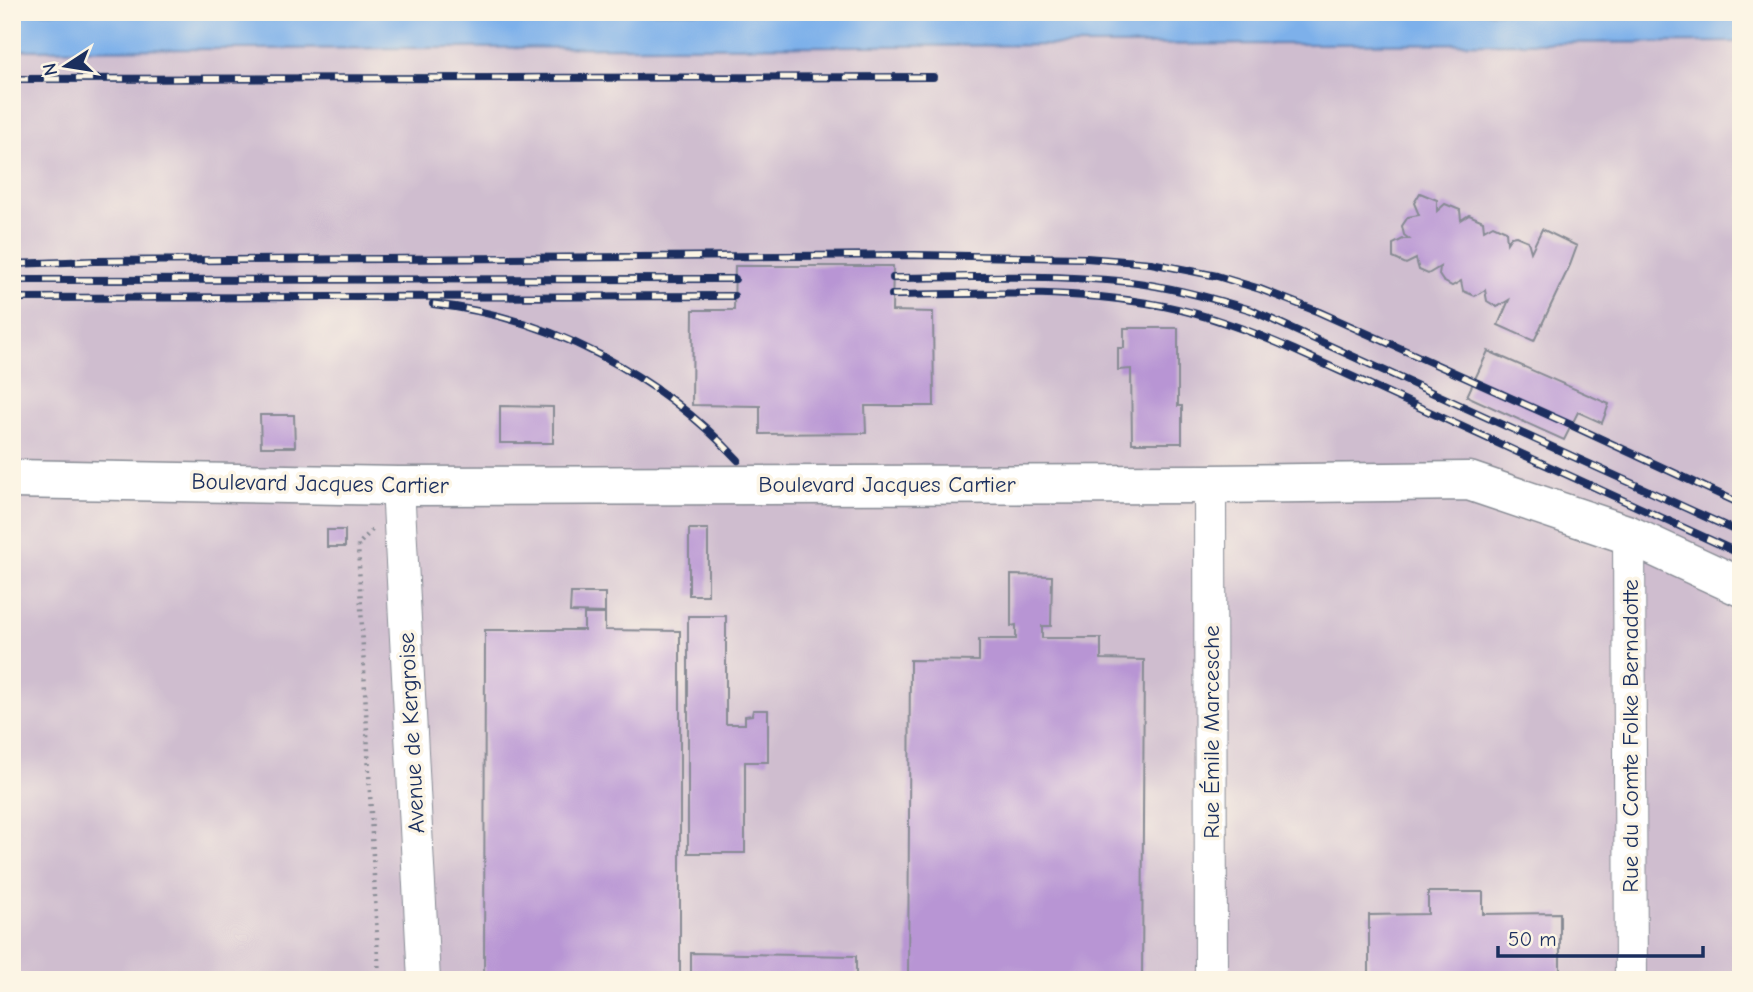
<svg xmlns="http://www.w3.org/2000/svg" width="1753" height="992" viewBox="0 0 1753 992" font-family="'Comic Neue',sans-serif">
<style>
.industrial{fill:#cfbdcf}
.water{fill:#7db0ea;stroke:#4c70a4;stroke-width:2}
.building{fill:#b895d4}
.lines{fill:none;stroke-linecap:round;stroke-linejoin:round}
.minor-casing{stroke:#878b94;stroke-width:34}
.tertiary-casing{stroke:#878b94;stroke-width:41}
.path{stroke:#878b94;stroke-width:4.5;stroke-dasharray:2 5;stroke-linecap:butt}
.minor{stroke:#fff;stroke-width:32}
.tertiary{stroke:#fff;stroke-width:38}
.rail-casing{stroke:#1b2f5e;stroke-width:8}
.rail{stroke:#fcf5e5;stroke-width:5;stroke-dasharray:16;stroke-linecap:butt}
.labels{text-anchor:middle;stroke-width:7;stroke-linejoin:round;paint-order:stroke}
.street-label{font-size:23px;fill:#1b2f5e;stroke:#fcf5e5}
</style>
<rect width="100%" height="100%" fill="#fcf5e5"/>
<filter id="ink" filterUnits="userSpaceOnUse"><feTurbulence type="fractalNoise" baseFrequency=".0143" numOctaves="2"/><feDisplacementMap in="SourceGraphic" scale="14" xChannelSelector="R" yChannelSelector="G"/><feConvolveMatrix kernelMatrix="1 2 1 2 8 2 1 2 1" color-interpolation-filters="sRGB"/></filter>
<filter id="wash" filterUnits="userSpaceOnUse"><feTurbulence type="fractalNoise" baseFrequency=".00686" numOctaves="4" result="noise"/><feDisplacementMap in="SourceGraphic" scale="28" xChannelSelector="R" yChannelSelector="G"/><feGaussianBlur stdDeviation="1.57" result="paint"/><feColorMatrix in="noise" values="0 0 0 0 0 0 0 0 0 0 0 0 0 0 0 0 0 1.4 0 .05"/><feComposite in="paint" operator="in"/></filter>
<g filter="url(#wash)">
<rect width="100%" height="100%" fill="#f3e7cb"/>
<path class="industrial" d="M1741 42V980H12V50Z"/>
<path class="water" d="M12 12H1741V42L12 50Z"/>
<g id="blocks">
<g class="building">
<path d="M1420 193 1437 200V211L1445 204 1460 210 1461 220 1469 215 1483 221 1484 230 1493 225 1506 231 1507 243 1511 237 1516 236 1528 241 1531 252 1542 229 1577 246 1570 265 1534 341 1498 325 1509 300 1497 307 1487 301 1485 290 1475 296 1463 291 1461 281 1452 286 1443 281 1439 275 1440 267 1428 274 1419 270 1416 259 1406 264 1393 258V244L1403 239H1409L1404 235 1402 226 1408 217 1419 215 1414 203Z"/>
<path d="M735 266H893L892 311 933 312 934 406H865L866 433 760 434V406L692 405 693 310H734Z"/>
<path d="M1124 328H1178V406H1182V443H1132L1131 369 1118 370V348H1124Z"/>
<path d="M1488 351 1609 404 1602 423 1578 412 1564 440 1467 396Z"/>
<path d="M500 406 553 407V443H500Z"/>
<path d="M260 415H294L295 447H261Z"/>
<rect x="689" y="529" width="19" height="66"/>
<rect x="327" y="530" width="18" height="17"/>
<path d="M1011 575 1052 576 1051 626H1042V638H1101V659L1144 660 1142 980H908L910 660 979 661V639H1016V625L1011 626Z"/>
<path d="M571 593H605V613L570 612Z"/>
<path d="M584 614H605V630L680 631V980H484L485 630H584Z"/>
<path d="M688 616H726V724H745V716L752 715 753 710H768V762H745V853H688Z"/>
<path d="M1428 892H1483V914L1560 913V980H1369V915L1428 914Z"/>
<path d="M691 953 856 956V980H691Z"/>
</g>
</g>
</g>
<g filter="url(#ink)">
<use href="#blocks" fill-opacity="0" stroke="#878b94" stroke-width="2"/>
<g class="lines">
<g class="minor-casing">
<g id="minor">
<path d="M1210 484 1211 980"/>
<path d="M398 486 424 980"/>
<path d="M1629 535 1631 980"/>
</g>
</g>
<g class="tertiary-casing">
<path id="tertiary" d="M12 479 398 486 1210 484 1469 481 1629 535 1741 587"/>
</g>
<path class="path" d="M372 530 358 545 379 980"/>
<use href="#minor" class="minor"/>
<use href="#tertiary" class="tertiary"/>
<g class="rail-casing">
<g id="rail">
<path d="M12 79 933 77"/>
<path d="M12 264 94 261 915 255 1086 258 1151 263 1217 276 1260 289 1319 312 1571 425 1741 504"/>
<path d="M893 278C972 277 1052 274 1130 282 1171 287 1212 298 1251 310L1741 533"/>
<path d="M12 280 735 279"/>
<path d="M892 295C977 294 1063 289 1147 303 1198 311 1247 329 1294 350L1741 554"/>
<path d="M12 298 734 296"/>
<path d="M433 304C550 317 658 374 738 460"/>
</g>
</g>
<use href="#rail" class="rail"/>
</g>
</g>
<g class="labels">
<g class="street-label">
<text transform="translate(320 483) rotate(1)" y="8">Boulevard Jacques Cartier</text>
<text x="887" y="492">Boulevard Jacques Cartier</text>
<text transform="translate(1211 732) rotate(-90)" y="8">Rue Émile Marcesche</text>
<text transform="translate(411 733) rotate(-93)" y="8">Avenue de Kergroise</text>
<text transform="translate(1630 736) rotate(-90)" y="8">Rue du Comte Folke Bernadotte</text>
</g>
</g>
<rect width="1753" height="992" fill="none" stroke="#fcf5e5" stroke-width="42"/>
<g transform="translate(66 66) rotate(258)" stroke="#fcf5e5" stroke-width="5" paint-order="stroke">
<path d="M0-5L12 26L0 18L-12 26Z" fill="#1b2f5e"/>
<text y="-10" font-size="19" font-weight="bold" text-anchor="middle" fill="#1b2f5e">N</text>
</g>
<path d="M1498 946v10h205v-10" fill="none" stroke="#1b2f5e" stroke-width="3.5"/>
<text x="1508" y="946" font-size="21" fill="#1b2f5e" stroke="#fcf5e5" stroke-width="5" paint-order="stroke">50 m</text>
</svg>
